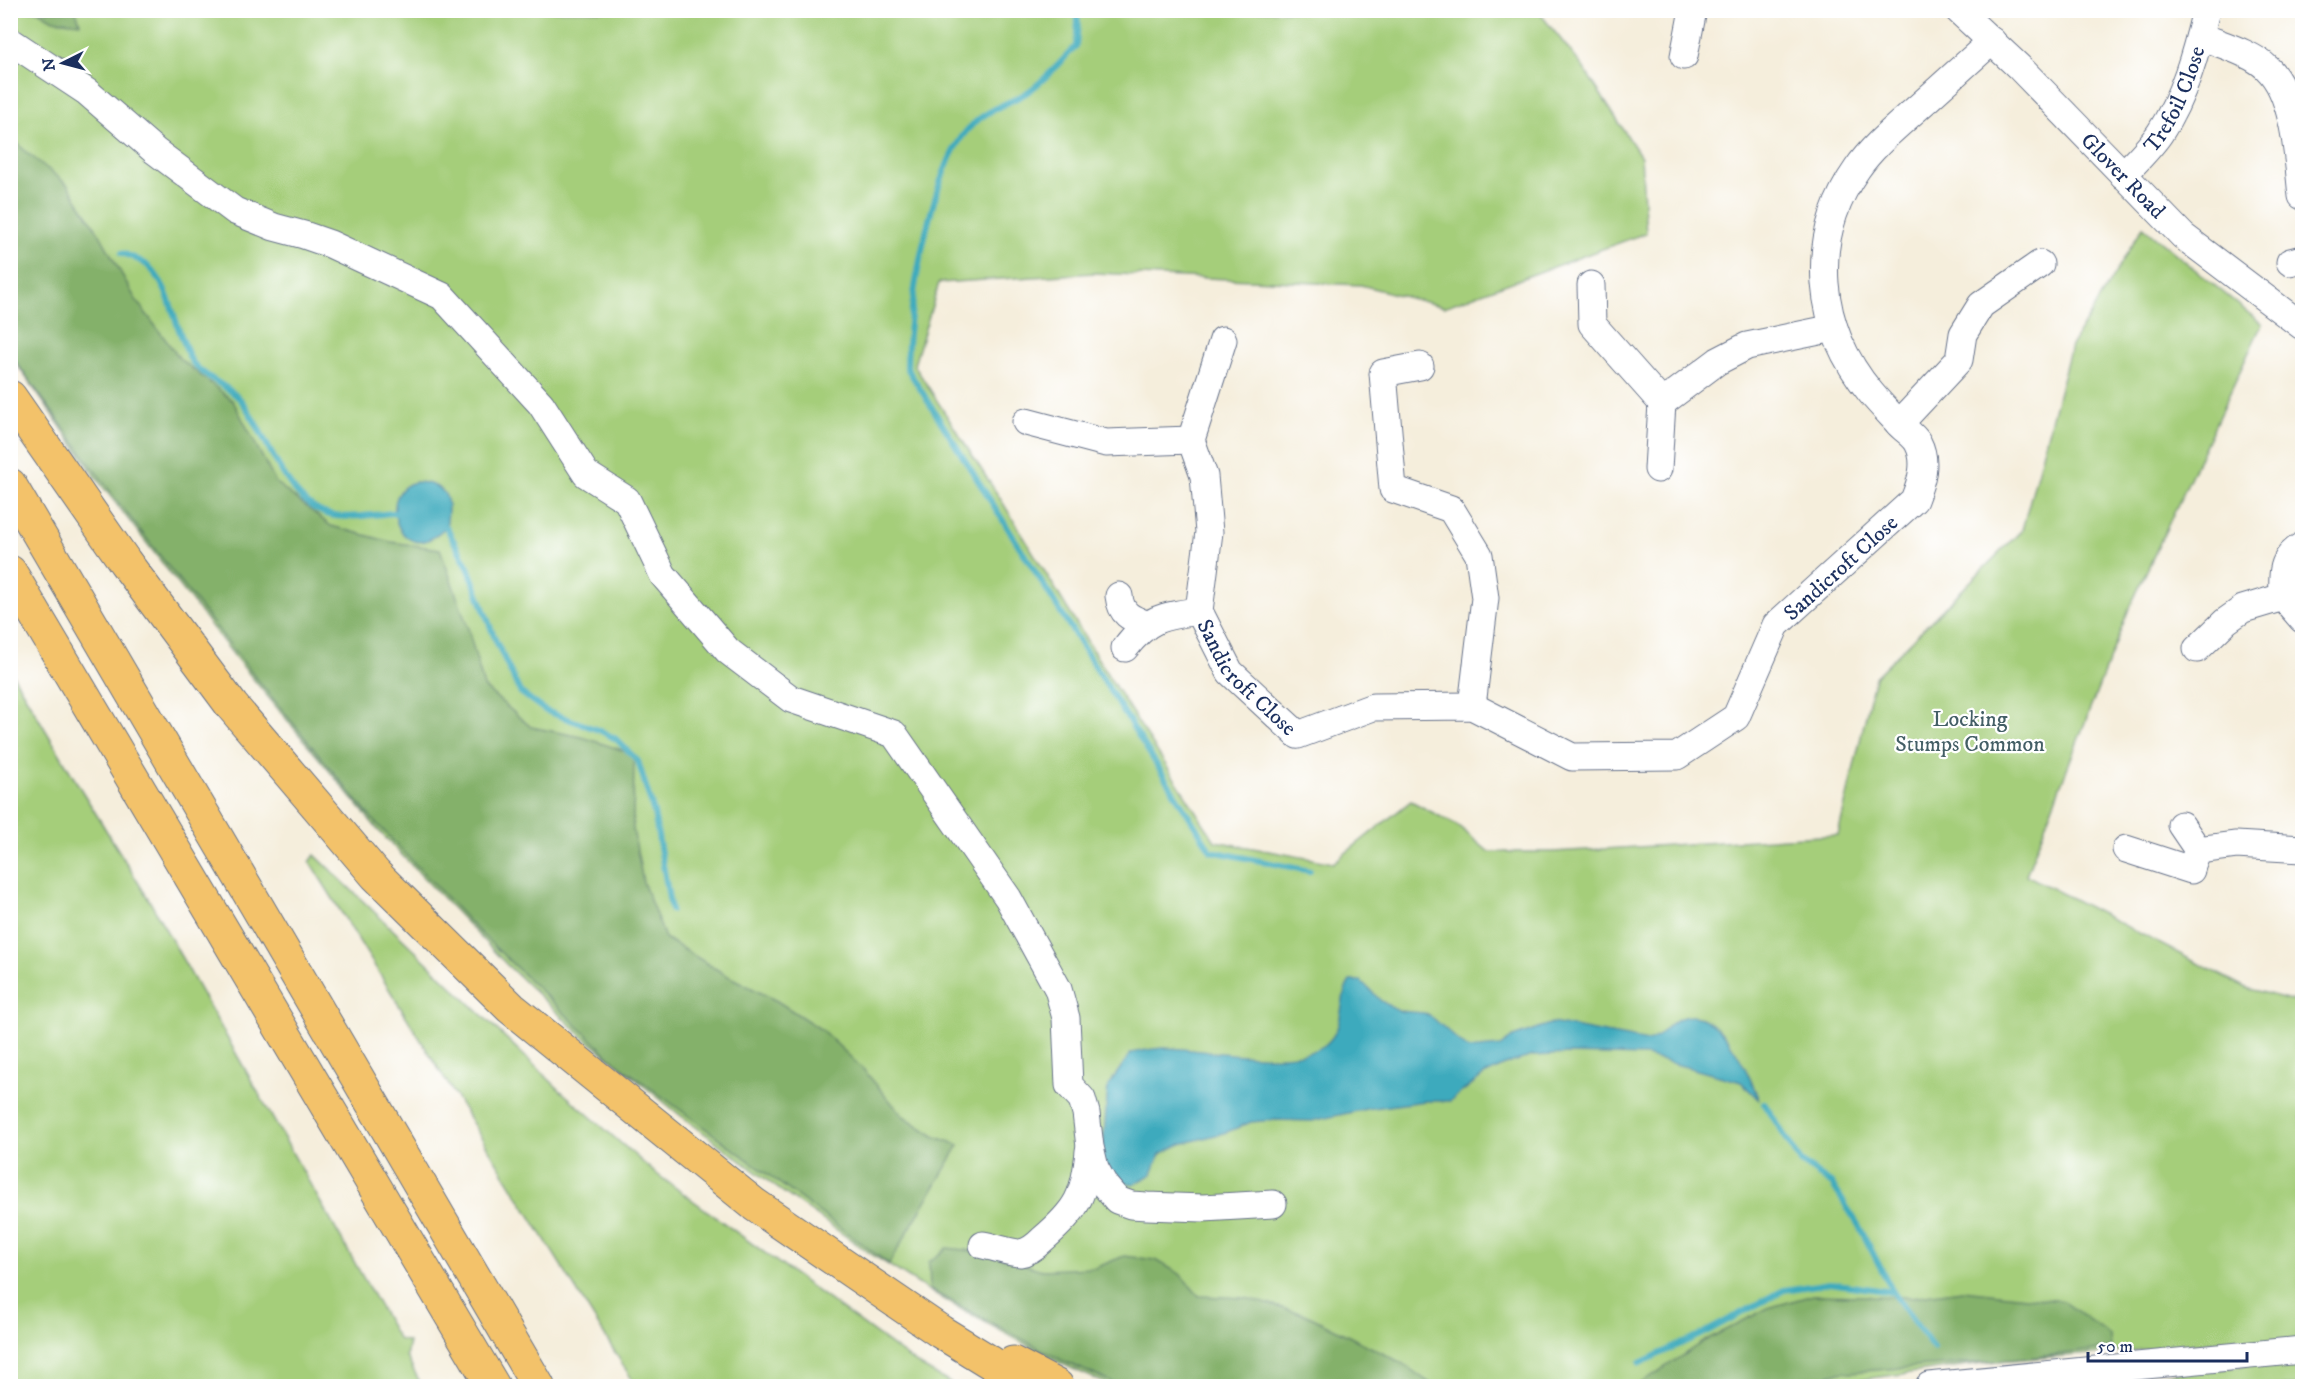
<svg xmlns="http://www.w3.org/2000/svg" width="2313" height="1397" viewBox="0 0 2313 1397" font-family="'IM FELL DW Pica',serif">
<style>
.green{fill:#a5ce7a;stroke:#607e6c;stroke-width:1.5}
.forest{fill:#84b16a;stroke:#507064;stroke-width:1.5}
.water{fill:#3eaabd;stroke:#2c6c8e;stroke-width:1.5}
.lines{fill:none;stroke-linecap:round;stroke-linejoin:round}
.stream{stroke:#3eaabd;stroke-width:6}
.minor-casing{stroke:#67728a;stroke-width:29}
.highway-casing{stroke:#67728a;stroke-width:35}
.minor{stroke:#fff;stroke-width:27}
.highway{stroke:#f3c26a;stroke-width:33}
.labels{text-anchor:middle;stroke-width:4.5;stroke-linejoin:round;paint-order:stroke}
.street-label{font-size:22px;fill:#1b2f5e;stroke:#fff}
.park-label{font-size:22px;fill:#445f66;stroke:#fff}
</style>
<rect width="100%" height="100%" fill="#fff"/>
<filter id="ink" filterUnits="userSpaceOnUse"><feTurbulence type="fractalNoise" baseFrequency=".0167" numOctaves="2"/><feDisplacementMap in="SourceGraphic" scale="12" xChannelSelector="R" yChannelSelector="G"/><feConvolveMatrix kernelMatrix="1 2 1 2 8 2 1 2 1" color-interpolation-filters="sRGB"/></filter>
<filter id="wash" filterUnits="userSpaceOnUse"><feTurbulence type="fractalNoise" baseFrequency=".008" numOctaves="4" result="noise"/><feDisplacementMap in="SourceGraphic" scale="24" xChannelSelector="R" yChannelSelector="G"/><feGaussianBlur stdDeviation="1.35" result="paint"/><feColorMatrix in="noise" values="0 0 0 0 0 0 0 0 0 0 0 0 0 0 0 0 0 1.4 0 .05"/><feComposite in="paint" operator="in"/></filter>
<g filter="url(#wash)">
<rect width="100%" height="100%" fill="#f5eedc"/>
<g class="green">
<path d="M10 11H1538L1583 67 1641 157 1646 233 1444 307 1361 285 1094 273 939 283 914 365 1003 503 1109 677 1215 841 1333 863 1411 801 1458 826 1489 852H1553L1838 835 1875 677 2022 530 2071 346 2143 227 2262 324 2128 611 2026 875 2246 988 2302 1003V1386H2058L2247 1365 2239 1339 2131 1351 1997 1361 1814 1386H1111L1058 1362 939 1297 871 1254 780 1190 680 1115 582 1036 507 965 379 831 236 658 100 483 11 356Z"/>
<path d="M10 670 74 778 149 900 398 1339 409 1342 406 1356 422 1386H11Z"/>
<path d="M315 855 561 1091 654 1172 917 1364 955 1386H636L310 862Z"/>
</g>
<g class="forest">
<path d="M38 11H76L80 23 53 20Z"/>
<path d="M10 135 25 151 68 185 99 233 136 300 180 359 233 401 276 483 331 526 391 542 440 549 468 628 484 687 531 727 582 737 634 754 633 829 643 882 665 938 726 975 777 1001 822 1030 863 1069 902 1115 934 1136 959 1145 889 1264 614 1061 477 930 366 812 251 672 114 497 11 355Z"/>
<path d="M947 1248 982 1252 1042 1270 1095 1268 1124 1256 1156 1260 1180 1274 1199 1296 1246 1298 1307 1315 1400 1362 1434 1386H1120L1065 1362 930 1290 929 1262Z"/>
<path d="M1962 1290 2063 1301 2110 1335 2111 1348 2021 1359 1837 1373 1793 1386H1637L1704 1341 1768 1308 1813 1295 1911 1297Z"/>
</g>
<g class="water">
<path d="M416 482C449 484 451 499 446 527 441 531 436 536 430 539 396 556 378 489 416 482Z"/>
<path d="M1350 981H1361L1381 1001 1398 1011 1424 1013 1433 1018 1468 1049 1500 1046 1513 1037 1552 1023 1648 1041C1662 1037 1666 1024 1678 1019 1718 1001 1749 1073 1759 1100L1741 1082 1646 1056 1569 1054 1533 1056 1509 1063 1484 1075 1450 1101H1425L1366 1109 1312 1121 1273 1120 1251 1122 1227 1132 1181 1144 1160 1154 1152 1174 1134 1184 1115 1180 1102 1160 1108 1086 1131 1053C1141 1051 1152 1049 1163 1048 1202 1048 1295 1069 1326 1044 1347 1026 1337 999 1350 981Z"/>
</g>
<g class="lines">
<g class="stream">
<path d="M1076 10 1078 22 1076 46C1061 61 1045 81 1026 93 1008 104 988 109 972 125 931 163 907 313 907 368L1211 851 1310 871"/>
<path d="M122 253C130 256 140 260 147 265 169 284 173 318 184 343 186 349 189 358 193 363 206 379 227 385 240 399 268 433 285 508 335 516 354 519 375 514 394 513"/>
<path d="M446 527 468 567 495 639 520 692 546 711 601 731 616 739 638 761 654 813 671 910"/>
<path d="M1764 1103 1801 1162 1832 1184 1859 1226 1893 1292 1933 1348"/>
<path d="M1640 1363 1704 1333 1784 1290 1830 1283 1893 1292"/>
</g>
</g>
</g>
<g filter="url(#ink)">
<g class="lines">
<g class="minor-casing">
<g id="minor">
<path id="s1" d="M1958 10 2020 68 2183 236 2302 326"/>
<path d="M2200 36C2219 44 2252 53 2267 68 2295 94 2298 160 2302 196"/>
<path d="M10 41 87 92 155 151 235 211 274 227 304 235 330 244 442 296 541 404 586 474 627 500 663 575 728 651 791 699 894 734 1008 898 1058 989 1066 1018 1069 1085 1082 1099 1086 1113 1090 1147 1095 1168 1105 1186 1117 1200 1131 1205 1147 1206 1203 1208 1273 1204"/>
<path d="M1684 56 1693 10"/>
<path id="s2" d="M2123 175C2135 162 2150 148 2160 133 2184 96 2196 53 2206 10"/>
<path d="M2290 262 2302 259"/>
<path d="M1591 285 1592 324 1662 403 1718 361 1747 346 1834 328"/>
<path id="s3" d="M1223 340 1191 440 1204 476 1209 532 1199 611 1230 672 1298 735 1373 707 1472 706 1572 757 1677 756 1736 717 1776 625 1914 500C1921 482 1928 462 1918 443 1915 437 1907 431 1902 427 1892 416 1881 405 1871 393 1817 328 1807 240 1857 169 1872 147 1894 129 1914 111 1940 88 1966 64 1992 41"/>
<path d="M1420 366 1383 373 1393 489 1451 509 1479 555 1485 598 1472 706"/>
<path d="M1026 422 1106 443 1191 440"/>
<path d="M1899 424 1959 360 1963 334 1981 305 2040 264"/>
<path d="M1658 469 1662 403"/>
<path d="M2302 546C2281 558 2282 574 2283 597L2302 619"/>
<path d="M1119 596C1121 614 1130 618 1146 624"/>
<path d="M1125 648C1148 618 1162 616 1199 611"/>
<path d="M2197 649 2226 621 2243 609 2283 597"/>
<path d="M2181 825 2198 850 2192 866"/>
<path d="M2126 849 2191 870"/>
<path d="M2198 850 2236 845 2302 849"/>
<path d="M983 1245C994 1247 1011 1253 1020 1253 1029 1252 1037 1245 1043 1239 1077 1210 1085 1196 1089 1151"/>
<path d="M1929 1386 2302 1350"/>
</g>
</g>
<g class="highway-casing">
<g id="highway">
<path d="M10 397 125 562 232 706 376 875 511 1008 755 1205 941 1332 1029 1386"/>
<path d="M10 485 538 1386"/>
<path d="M10 572 493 1386"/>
<path d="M1013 1363 1057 1386"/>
</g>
</g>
<use href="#minor" class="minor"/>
<use href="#highway" class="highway"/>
</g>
</g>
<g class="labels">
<g class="street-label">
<text dy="8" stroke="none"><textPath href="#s2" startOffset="93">Trefoil Close</textPath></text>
<text dy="8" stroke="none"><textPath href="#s1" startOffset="234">Glover Road</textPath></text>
<text dy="8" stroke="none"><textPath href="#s3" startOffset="1094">Sandicroft Close</textPath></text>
<text dy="8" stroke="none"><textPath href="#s3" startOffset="362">Sandicroft Close</textPath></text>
</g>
<g class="park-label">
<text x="1970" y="726">Locking<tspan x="1970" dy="25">Stumps Common</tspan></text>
</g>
</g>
<rect width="2313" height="1397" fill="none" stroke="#fff" stroke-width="36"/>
<g transform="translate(63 63) rotate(264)" stroke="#ffffff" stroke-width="4.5" paint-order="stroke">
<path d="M0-4.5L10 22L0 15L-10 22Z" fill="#1b2f5e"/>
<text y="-9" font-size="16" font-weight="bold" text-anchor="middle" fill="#1b2f5e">N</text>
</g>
<path d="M2088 1352v9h159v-9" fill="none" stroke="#1b2f5e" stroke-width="3"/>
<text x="2097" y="1352" font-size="18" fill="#1b2f5e" stroke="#ffffff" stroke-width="4.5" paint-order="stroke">50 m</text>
</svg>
